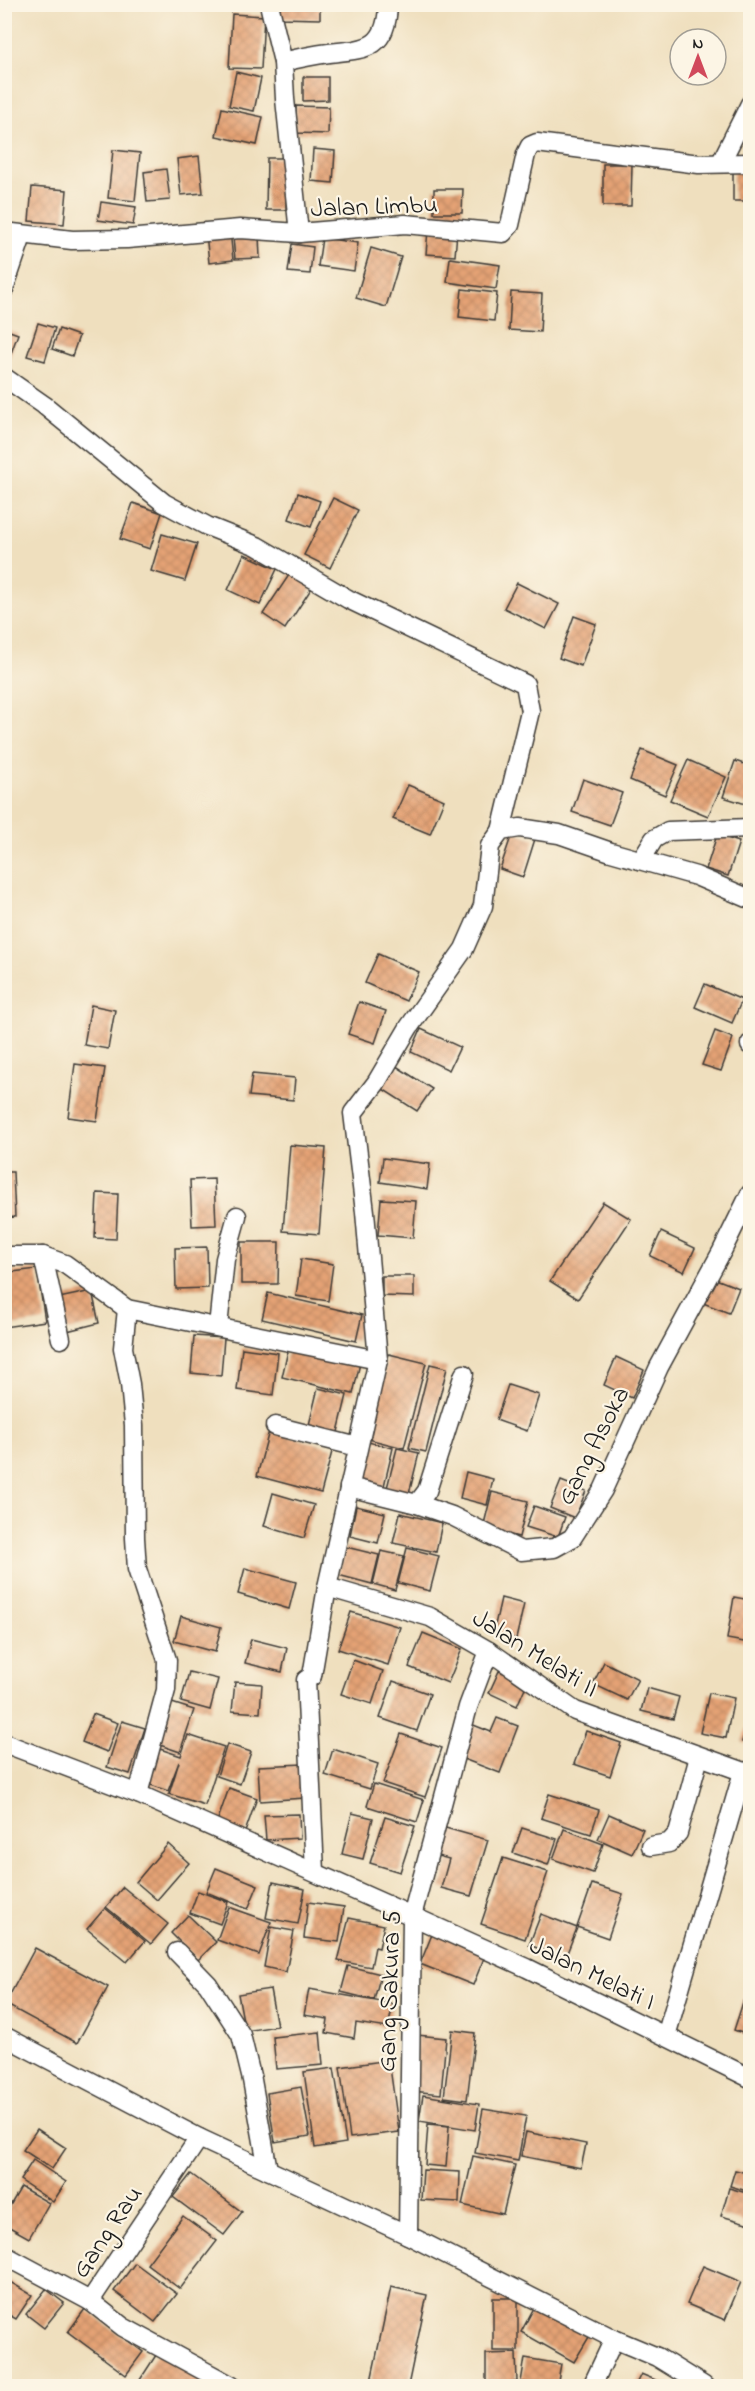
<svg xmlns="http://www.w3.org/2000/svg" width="755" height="2391" viewBox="0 0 755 2391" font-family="'Indie Flower',sans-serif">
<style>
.building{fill:url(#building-cross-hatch)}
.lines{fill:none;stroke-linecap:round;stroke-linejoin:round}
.minor-casing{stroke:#3c3934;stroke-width:21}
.minor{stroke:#fff;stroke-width:18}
.labels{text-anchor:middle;stroke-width:4.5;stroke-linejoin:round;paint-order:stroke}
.street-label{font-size:26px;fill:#1c1c1c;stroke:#fcf5e5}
</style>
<defs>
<pattern id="building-cross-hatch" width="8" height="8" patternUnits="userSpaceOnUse" patternTransform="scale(1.5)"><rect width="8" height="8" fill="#e4a275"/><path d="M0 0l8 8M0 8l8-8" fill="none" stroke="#c38b65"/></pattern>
</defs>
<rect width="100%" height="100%" fill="#fcf5e5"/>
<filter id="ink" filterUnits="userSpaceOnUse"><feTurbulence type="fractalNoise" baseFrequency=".0167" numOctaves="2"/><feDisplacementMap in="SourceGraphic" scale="12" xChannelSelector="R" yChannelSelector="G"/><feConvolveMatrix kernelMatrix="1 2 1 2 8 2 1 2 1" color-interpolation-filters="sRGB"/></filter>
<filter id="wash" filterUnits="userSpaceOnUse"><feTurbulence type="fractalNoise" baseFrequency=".008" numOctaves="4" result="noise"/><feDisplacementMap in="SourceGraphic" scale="24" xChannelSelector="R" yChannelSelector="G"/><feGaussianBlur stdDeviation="1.35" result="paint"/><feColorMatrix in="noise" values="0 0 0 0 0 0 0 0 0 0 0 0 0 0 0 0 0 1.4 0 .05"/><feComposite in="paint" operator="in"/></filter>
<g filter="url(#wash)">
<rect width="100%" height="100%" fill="#efdfbe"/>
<g id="blocks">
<g class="building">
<path d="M278 4H320V19L278 18Z"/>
<rect x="340" y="4" width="26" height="4"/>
<path d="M232 14 264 16 261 69 229 68Z"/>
<path d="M236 72 261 78 254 111 229 106Z"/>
<path d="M303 77H328V100L303 101Z"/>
<path d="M296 106 329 107 328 134 295 133Z"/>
<path d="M222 108 263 117 257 145 216 136Z"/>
<path d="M313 149 335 151 333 183 311 181Z"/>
<path d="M113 150 140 153 135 201 108 198Z"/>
<path d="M199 156 203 193 181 195 177 159Z"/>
<path d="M267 158H287L286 210H266Z"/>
<path d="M603 164H632L631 206H603Z"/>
<rect x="733" y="165" width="17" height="36"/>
<path d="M166 169 170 200 147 202 144 172Z"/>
<path d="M32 187 67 190 64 224 29 221Z"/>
<path d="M434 189H463L462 213H434Z"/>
<path d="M101 202 136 207 133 225 98 220Z"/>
<path d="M230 230 233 260 209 263 206 233Z"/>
<path d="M428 230 457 232 455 256 426 254Z"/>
<path d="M259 236 260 258 235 259 233 237Z"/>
<path d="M322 238 358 243 354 271 318 266Z"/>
<path d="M292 244 313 247 310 274 288 272Z"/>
<path d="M371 248 401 257 386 307 356 298Z"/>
<path d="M450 258 500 265 496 289 447 282Z"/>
<path d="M462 289 497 293 494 321 459 317Z"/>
<path d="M511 292 542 294 540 332 509 330Z"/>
<path d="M38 323 55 328 45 361 27 356Z"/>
<path d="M4 329 18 334 7 364 4 363Z"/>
<path d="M59 329 79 336 72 356 52 349Z"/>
<path d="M298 493 320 501 311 527 289 519Z"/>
<path d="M333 498 358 510 330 568 304 555Z"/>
<path d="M133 503 162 513 150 549 120 539Z"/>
<path d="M162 534 197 544 185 581 151 571Z"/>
<path d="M244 554 277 569 260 605 228 590Z"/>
<path d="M291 572 313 586 285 629 263 614Z"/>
<path d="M517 583 559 604 546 629 504 608Z"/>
<path d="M574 616 596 624 581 666 559 658Z"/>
<path d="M642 750 678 765 665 795 630 780Z"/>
<path d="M688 760 726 777 708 816 670 800Z"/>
<path d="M735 761 750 766 749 805 723 797Z"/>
<path d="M583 779 622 793 610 825 572 812Z"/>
<path d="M408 785 444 800 430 834 393 819Z"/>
<path d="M513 831 535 839 523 877 500 869Z"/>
<path d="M717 835 739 842 728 876 706 869Z"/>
<path d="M378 954 419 972 406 1001 365 983Z"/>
<path d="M705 984 742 1000 732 1023 695 1007Z"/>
<path d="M359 1002 386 1011 375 1043 348 1034Z"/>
<path d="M91 1005 115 1010 108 1049 84 1045Z"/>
<path d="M421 1029 460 1047 449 1070 411 1052Z"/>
<path d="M715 1031 733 1038 721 1071 702 1065Z"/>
<path d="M75 1064 105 1068 97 1121 68 1117Z"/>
<path d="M393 1064 432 1089 417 1111 378 1086Z"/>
<path d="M252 1074 295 1078 293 1100 249 1096Z"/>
<path d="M290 1145 326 1148 319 1234 283 1231Z"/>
<path d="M383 1158 430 1164 427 1189 380 1182Z"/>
<path d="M4 1172H13L15 1217 4 1218Z"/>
<path d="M214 1179 216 1225 192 1226 190 1180Z"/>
<path d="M97 1193 118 1194 116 1239 95 1238Z"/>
<path d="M381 1199 416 1201 413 1238 378 1235Z"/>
<path d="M603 1202 631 1219 578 1299 550 1281Z"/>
<path d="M661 1232 695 1248 684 1272 650 1256Z"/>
<path d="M241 1242H279L278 1284H241Z"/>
<path d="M207 1247 208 1288 176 1289 175 1248Z"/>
<path d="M301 1259 333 1264 328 1301 296 1296Z"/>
<path d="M37 1269 45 1321 4 1327V1273Z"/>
<path d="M382 1276H414V1297L382 1296Z"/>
<path d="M708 1276 739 1288 729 1313 698 1301Z"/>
<path d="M92 1291 99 1323 67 1331 59 1298Z"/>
<path d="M268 1293 362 1315 356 1341 262 1319Z"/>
<path d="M194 1336 224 1338 221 1376 191 1373Z"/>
<path d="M289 1346 360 1363 353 1394 282 1377Z"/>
<path d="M242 1348 278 1353 273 1395 237 1390Z"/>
<path d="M389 1354 426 1363 404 1448 368 1439Z"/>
<path d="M616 1357 644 1370 632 1398 604 1385Z"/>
<path d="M430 1364 447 1368 426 1452 409 1448Z"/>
<path d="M508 1385 539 1395 527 1431 496 1420Z"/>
<path d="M318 1388 347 1395 337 1436 308 1429Z"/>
<path d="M269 1431 333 1448 321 1493 257 1476Z"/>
<path d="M368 1442 393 1448 384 1486 359 1481Z"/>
<path d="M397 1448 419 1453 409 1494 387 1488Z"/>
<path d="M466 1472 493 1479 487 1505 460 1498Z"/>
<path d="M561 1481 586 1491 575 1518 550 1508Z"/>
<path d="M492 1492 528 1501 519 1537 483 1528Z"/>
<path d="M273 1493 314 1505 304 1538 264 1526Z"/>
<path d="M356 1506 385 1513 378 1543 350 1536Z"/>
<path d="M534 1506 565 1517 558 1537 526 1527Z"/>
<path d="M400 1513 442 1523 436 1552 393 1543Z"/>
<path d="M346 1547 379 1555 372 1584 338 1575Z"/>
<path d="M407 1548 439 1556 430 1591 398 1583Z"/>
<path d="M381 1551 404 1556 395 1590 373 1584Z"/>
<path d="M245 1568 296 1582 289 1609 238 1594Z"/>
<path d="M734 1597 750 1600V1643L727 1639Z"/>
<path d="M501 1598 524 1604 516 1639 493 1634Z"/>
<path d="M351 1612 400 1627 388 1665 338 1649Z"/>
<path d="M181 1616 221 1627 215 1652 174 1641Z"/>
<path d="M423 1633 462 1649 448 1683 409 1667Z"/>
<path d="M251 1639 287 1648 282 1672 245 1663Z"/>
<path d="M353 1660 383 1671 372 1704 341 1694Z"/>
<path d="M604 1662 638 1679 627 1700 593 1684Z"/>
<path d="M499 1671 527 1683 517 1706 489 1693Z"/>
<path d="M189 1672 218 1679 210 1710 181 1702Z"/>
<path d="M393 1681 430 1694 417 1731 380 1718Z"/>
<path d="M235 1682 262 1684 260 1713 232 1711Z"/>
<path d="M647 1688 679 1697 673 1719 641 1711Z"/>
<path d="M709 1693 734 1698 726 1738 700 1733Z"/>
<path d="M172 1703 194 1710 180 1752 157 1744Z"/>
<path d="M93 1714 118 1723 107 1752 82 1742Z"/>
<path d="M750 1716V1744L742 1742Z"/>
<path d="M497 1718 518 1726 500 1773 458 1757 471 1724 491 1732Z"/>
<path d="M122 1721 145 1728 130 1774 107 1767Z"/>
<path d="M586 1731 621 1743 610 1776 574 1764Z"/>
<path d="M401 1734 442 1748 425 1797 383 1783Z"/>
<path d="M188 1735 224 1747 205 1805 169 1794 179 1762 168 1791 148 1784 160 1749 181 1756Z"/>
<path d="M227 1744 251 1752 240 1784 217 1776Z"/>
<path d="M333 1749 378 1764 370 1789 325 1775Z"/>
<path d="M304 1764 305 1798 260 1801 258 1766Z"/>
<path d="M374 1784 424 1800 417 1822 367 1806Z"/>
<path d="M229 1788 257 1798 244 1835 216 1825Z"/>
<path d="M549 1794 599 1810 591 1834 541 1818Z"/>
<path d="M352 1813 373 1818 363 1859 342 1854Z"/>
<path d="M299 1814 300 1838 266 1840 264 1815Z"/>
<path d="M609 1814 643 1829 632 1854 598 1839Z"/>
<path d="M385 1817 415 1826 400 1872 370 1863Z"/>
<path d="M442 1827 488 1840 471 1896 441 1888 449 1859 434 1855Z"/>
<path d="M522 1828 557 1839 548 1865 513 1853Z"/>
<path d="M564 1829 603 1844 593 1873 553 1859Z"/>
<path d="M168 1844 189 1863 157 1900 136 1882Z"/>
<path d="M503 1858 548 1872 525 1939 481 1924Z"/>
<path d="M216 1868 258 1885 248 1909 206 1892Z"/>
<path d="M273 1882 305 1889 298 1924 266 1918Z"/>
<path d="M592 1884 623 1894 608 1938 577 1927Z"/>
<path d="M123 1887 168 1924 151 1944 106 1907Z"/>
<path d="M198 1891 228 1902 220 1924 190 1913Z"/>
<path d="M308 1902 344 1907 339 1942 304 1938Z"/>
<path d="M229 1907 271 1922 259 1955 217 1940Z"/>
<path d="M105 1908 145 1941 127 1962 87 1929Z"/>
<path d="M541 1914 577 1928 565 1958 529 1945Z"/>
<path d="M188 1915 216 1942 198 1960 171 1933Z"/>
<path d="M349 1918 384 1925 379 1948 375 1947 371 1967 338 1961Z"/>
<path d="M271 1927 294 1931 286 1972 264 1967Z"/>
<path d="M433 1932 486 1953 473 1985 420 1964Z"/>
<path d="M35 1948 108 1987 77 2043 5 2004Z"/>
<path d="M348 1966 381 1974 374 2000 341 1992Z"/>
<path d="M270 1989 277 2026 245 2031 238 1994Z"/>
<path d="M309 1989 393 2004 388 2028 356 2023 354 2038 326 2033 328 2019 304 2015Z"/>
<path d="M746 1993 750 1994V2036L734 2030Z"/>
<path d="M452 2030 475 2033 467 2100 444 2097Z"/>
<path d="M320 2032 323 2065 276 2069 273 2037Z"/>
<path d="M417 2035 446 2038 441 2094 412 2091Z"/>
<path d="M389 2060 399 2132 350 2138 340 2067Z"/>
<path d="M334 2068 346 2143 315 2148 304 2072Z"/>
<path d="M301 2087 310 2136 275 2142 267 2093Z"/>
<path d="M423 2095 479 2104 475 2130 419 2121Z"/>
<path d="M483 2109 526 2116 518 2161 475 2153Z"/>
<path d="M428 2124 449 2126 446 2167 425 2165Z"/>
<path d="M37 2129 66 2148 52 2169 23 2150Z"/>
<path d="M526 2132 586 2144 581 2168 521 2156Z"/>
<path d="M473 2156 515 2165 503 2214 462 2205Z"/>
<path d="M33 2160 66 2182 53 2202 20 2180Z"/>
<path d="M750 2163V2192L730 2186 735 2170 747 2173Z"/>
<path d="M423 2170 460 2172 459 2202 421 2200Z"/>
<path d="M191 2174 242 2212 224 2235 173 2197Z"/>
<path d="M21 2187 49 2203 29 2238 4 2224V2216Z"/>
<path d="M729 2188 750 2194V2224L721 2216Z"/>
<path d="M183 2216 217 2241 180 2289 147 2264Z"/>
<path d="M135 2263 177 2294 155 2322 114 2291Z"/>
<path d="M703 2266 741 2282 725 2320 687 2304Z"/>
<path d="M10 2282 32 2295 16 2319 4 2312V2290Z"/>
<path d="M391 2287 427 2295 408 2386H370Z"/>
<path d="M46 2289 64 2303 44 2328 26 2314Z"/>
<rect x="493" y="2298" width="25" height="53"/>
<path d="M535 2306 589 2337 574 2362 521 2332Z"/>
<path d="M85 2309 143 2352 126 2375 68 2332Z"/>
<path d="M158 2352 212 2386H136Z"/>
<path d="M516 2353 517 2382H486V2354Z"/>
<path d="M525 2358 561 2364 557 2386 521 2382Z"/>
<path d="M641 2374 670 2386H635Z"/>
</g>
</g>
</g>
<g filter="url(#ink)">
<use href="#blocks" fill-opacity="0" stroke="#3c3934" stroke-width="1.5"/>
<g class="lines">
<g class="minor-casing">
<g id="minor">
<path d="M269 4 283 62"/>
<path d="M721 162 750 104"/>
<path d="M4 232 72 240 127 239 240 229 299 233 405 224 503 233 510 225 526 154 530 146 537 143 699 164 750 163"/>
<path d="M299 233 285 99 283 62C299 58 313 55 329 53 367 49 387 49 388 4"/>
<path d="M4 289 22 236"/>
<path d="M4 377 44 405 164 503 207 526 257 546 348 599 525 684 530 711 501 831"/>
<path d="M641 860 654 839 668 831 750 828"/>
<path d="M750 1044V1045"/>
<path d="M4 1256H43L65 1264 127 1309 378 1360"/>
<path d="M43 1256 61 1339"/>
<path d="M127 1309 123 1348 130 1384 134 1425 135 1538 137 1569 167 1660 166 1690 138 1794"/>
<path d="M218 1327 225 1259 237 1216"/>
<path d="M275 1426 358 1447"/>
<path d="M349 1487 417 1504 452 1516 521 1551 554 1548 572 1538 603 1490 659 1367 722 1251 750 1194"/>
<path d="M417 1504 427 1491 464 1374"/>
<path d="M327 1587 430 1617 489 1651 575 1711 750 1774"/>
<path d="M4 1743 138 1794 412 1916 527 1968 750 2078"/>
<path d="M651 1846 669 1843 678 1833 699 1757"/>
<path d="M315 1872 306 1680 312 1676 327 1587 378 1360 365 1212 353 1113 376 1083 409 1027 464 949 483 906 490 846 501 831 520 828 559 834 611 852 696 876 750 899"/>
<path d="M177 1952 208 1984 241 2035 252 2080 268 2170"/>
<path d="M4 2036 199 2138 408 2235 614 2339 657 2357 704 2386"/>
<path d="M666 2036 743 1772"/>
<path d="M408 2235 412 1916 468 1707 489 1651"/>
<path d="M4 2255 90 2301 123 2327 232 2386"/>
<path d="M90 2301 199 2138"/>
<path d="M592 2386 614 2339"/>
</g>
</g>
<use href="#minor" class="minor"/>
</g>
</g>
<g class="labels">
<g class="street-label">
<text transform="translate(374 205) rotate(-2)" y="9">Jalan Limbu</text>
<text transform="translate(592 1445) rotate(-63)" y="9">Gang Asoka</text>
<text transform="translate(536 1652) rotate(32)" y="9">Jalan Melati II</text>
<text transform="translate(593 1972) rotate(26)" y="9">Jalan Melati I</text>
<text transform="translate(388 1991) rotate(-88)" y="9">Gang Sakura 5</text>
<text transform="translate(106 2231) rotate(-56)" y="9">Gang Rau</text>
</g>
</g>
<rect width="755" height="2391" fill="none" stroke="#fcf5e5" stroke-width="24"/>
<g transform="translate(698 57)"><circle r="28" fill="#fcf5e5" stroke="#a29e95" stroke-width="1.5"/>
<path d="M0-4.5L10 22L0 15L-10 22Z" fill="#d1495b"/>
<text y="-9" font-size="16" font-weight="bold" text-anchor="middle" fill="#1c1c1c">N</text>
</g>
</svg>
